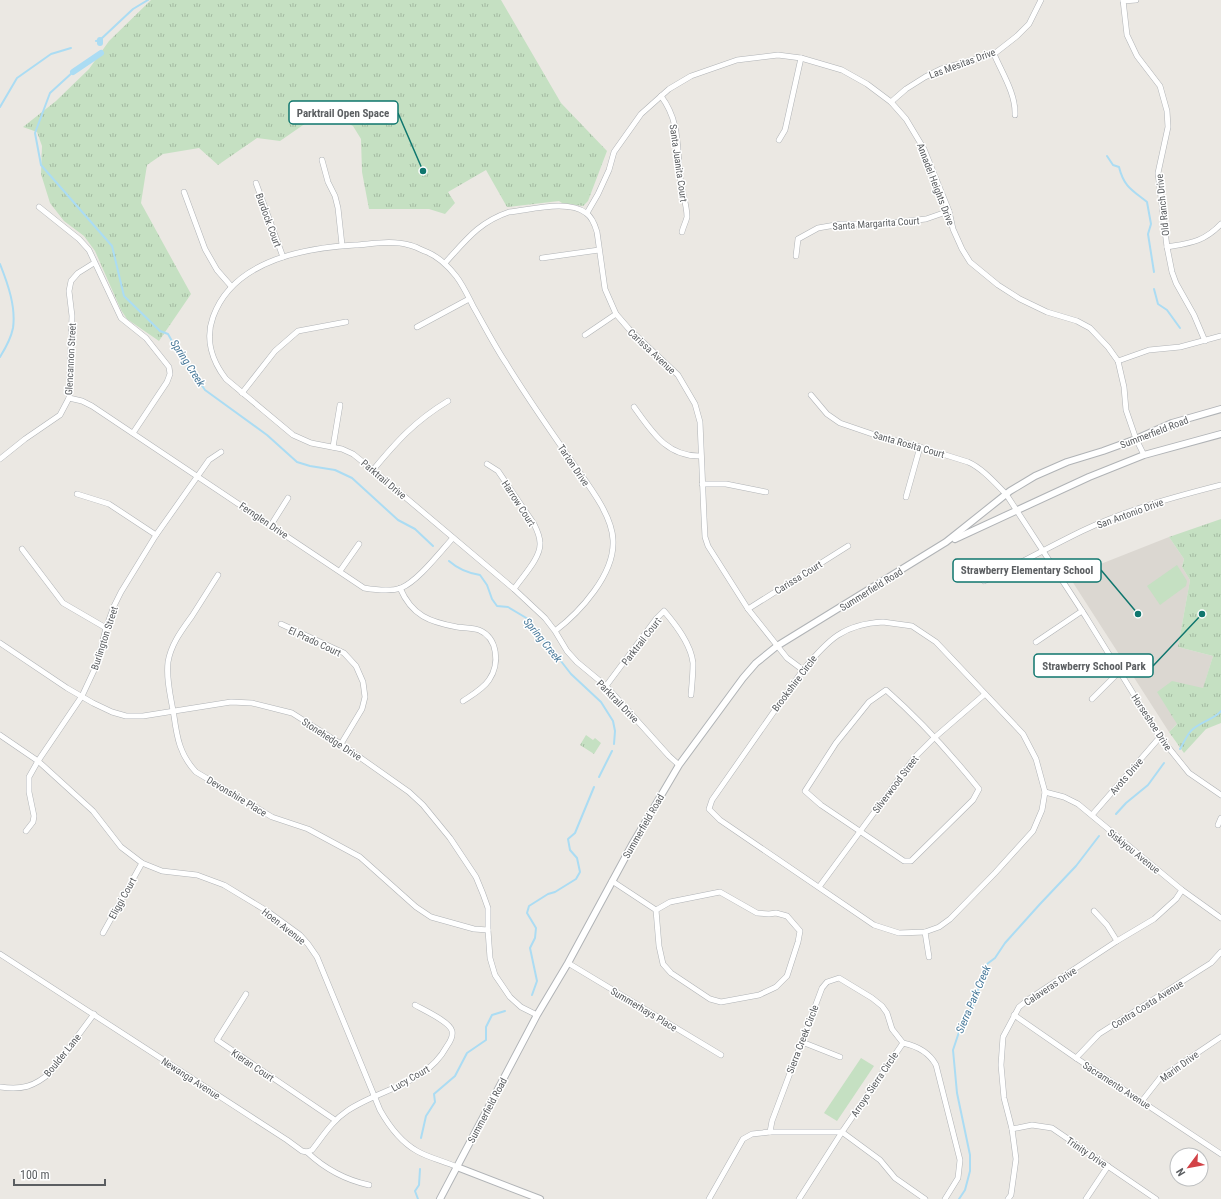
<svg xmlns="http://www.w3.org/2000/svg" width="1221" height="1199" viewBox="0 0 1221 1199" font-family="'Roboto Condensed',sans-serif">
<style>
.education{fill:#dbd7d1}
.grass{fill:#c5e0c2}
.park{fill:url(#park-tufts)}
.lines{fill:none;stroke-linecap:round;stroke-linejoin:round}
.stream{stroke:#abdcf3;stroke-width:2}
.canal{stroke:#abdcf3;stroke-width:6}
.minor-casing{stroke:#b0b3b6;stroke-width:6}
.tertiary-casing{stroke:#b0b3b6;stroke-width:8}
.minor{stroke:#fff;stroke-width:5}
.tertiary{stroke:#fff;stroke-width:6}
.labels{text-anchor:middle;stroke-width:3;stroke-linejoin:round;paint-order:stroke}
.street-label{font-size:10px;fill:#5b5e61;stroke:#fff}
.water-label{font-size:11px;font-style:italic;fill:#48799a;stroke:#fff}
.leader{fill:none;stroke:#0f766e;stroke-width:1.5}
.callout-dot{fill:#0f766e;stroke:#fff;stroke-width:1.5}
.callout{fill:#fff;stroke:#0f766e;stroke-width:1.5}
.callout-label{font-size:11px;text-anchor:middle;font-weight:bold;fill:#5b5e61}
</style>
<defs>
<pattern id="park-tufts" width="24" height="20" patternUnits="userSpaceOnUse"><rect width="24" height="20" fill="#c5e0c2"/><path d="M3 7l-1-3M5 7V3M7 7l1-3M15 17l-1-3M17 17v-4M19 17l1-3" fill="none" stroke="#a3b9a1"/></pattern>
</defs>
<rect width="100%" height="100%" fill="#ebe8e3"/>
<path class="education" d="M1169 537 1184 559 1182 567 1190 580 1178 647 1213 656 1200 699 1169 732 1072 581 1088 569Z"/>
<g class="grass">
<path d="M1177 565 1187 581 1186 586 1160 605 1147 586Z"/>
<path d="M861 1058 874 1066 837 1121 824 1113Z"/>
</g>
<g class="park">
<path d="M151 0H501L561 103 607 151 588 201 583 206 562 203 559 201 507 207 486 170 448 192 455 203 445 214 429 209H369L362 172 361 139 353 126 338 118 306 123 280 141 257 138 218 165 199 148 163 154 147 165 141 203 191 294 159 341 127 319 121 310 95 251 84 236 64 221 50 203 41 174 42 146 37 132 23 127 56 101 89 69 109 41Z"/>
<path d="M1221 519V723L1206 729 1184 753 1169 732 1177 724 1157 692 1172 681 1203 688 1213 656 1178 647 1190 580 1182 567 1184 559 1169 537Z"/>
<path d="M586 735 593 740 595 738 601 743 594 754 580 745Z"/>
</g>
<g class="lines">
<g class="stream">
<path d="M96 41 100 40 133 9 148 0"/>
<path d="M73 72 50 93 35 133 41 165 112 246 124 296 160 331 168 334 177 350 205 390 267 435 297 462 310 466 335 470 352 478 398 520 415 529 433 546"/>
<path d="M0 107 17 78 51 54 71 48"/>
<path d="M1107 156 1113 165 1119 167C1124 187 1132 190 1147 202L1151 224 1148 234 1154 272"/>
<path d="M0 264C8 284 16 307 13 328 11 338 5 349 0 357"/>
<path d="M1154 289 1158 304 1167 310 1180 328"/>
<path d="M449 561C458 569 467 573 480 575L487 585 492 599 497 606 508 607 528 619 571 674 601 702 613 721 615 731 614 744"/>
<path d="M1180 749C1183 744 1186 737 1190 732 1197 723 1215 719 1221 711"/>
<path d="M599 777 612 751"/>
<path d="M1116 814 1126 803 1148 785 1164 763"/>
<path d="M532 995 537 981 530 948 535 938 536 928 527 913 529 906 548 894 555 892 576 879 580 872 577 858 570 850 568 839 575 833 594 787"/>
<path d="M421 1138 426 1116 435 1102 434 1094 455 1076 467 1053 486 1040V1027L492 1015 505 1011"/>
<path d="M418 1199 415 1191 419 1185 420 1169"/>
<path d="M959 1199 965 1190 970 1171V1155L957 1093 953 1050 964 1017 972 1008 987 964 995 958 1005 943 1040 904 1076 866 1099 836"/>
</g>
<g class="canal">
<path d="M100 40V43"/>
<path d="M73 72 101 53"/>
</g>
<g class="minor-casing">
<g id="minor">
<path d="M1123 0 1127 35 1137 56 1160 86 1167 111 1168 127 1158 173 1167 247 1172 272 1176 283 1194 315 1205 341"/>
<path d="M1123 1 1136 0"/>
<path d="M994 54C1002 73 1016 94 1015 115"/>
<path d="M661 96C682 124 676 152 681 184 683 195 687 206 687 217 686 222 683 227 682 232"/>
<path d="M891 102 906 89 925 77 941 69 994 54 1017 36 1029 24 1041 0"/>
<path d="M779 140 785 130 801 58"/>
<path d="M322 160 328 182 335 196 338 208 342 245"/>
<path d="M256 183 283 257"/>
<path d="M184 192 205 249 217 270 231 286"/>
<path d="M39 207 79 239 89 250 121 318 146 338 169 367 170 374 167 382 133 433"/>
<path d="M587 213 598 194 609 170 614 152 641 114 669 89 691 76 737 60 778 55 801 58 842 70 867 84 891 102 906 119 924 149 949 211 953 229 962 249 970 262 998 285 1020 299 1047 312 1077 321 1090 328 1108 347 1118 361 1124 387 1126 410 1136 439 1144 455"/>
<path d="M1167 247C1190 243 1204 242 1221 224"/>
<path d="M796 256 798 239 818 228 841 224H881L926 219 949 211"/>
<path d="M542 258 599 250"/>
<path d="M445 263C466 240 479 222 509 212 530 210 568 199 586 213 592 217 595 225 597 232L605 289 616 314 629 329 678 375 695 404 700 422 704 517 705 537 708 546 748 609 787 658 803 670"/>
<path d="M417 327 469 299"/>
<path d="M585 335 616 314"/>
<path d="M1118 361 1149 350 1180 347 1221 336"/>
<path d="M242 393 275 351 298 331 346 322"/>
<path d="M811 395 827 414 840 423 878 436 920 447 968 462C982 468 995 483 1006 494L1086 617 1160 737 1189 773 1221 795"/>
<path d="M69 398 82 401 92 406 364 588C376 590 390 592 401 588 418 581 440 552 453 538"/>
<path d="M634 407C652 432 667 457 701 456"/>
<path d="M333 447 340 405"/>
<path d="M0 459 25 439 60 415 69 398 72 316 69 291 71 281 78 273 94 263"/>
<path d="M487 464 498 471 534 524C537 530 540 536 540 543 541 558 522 577 514 589"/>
<path d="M373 470C397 441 415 421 448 401"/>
<path d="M702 484H726L766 492"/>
<path d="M77 494 109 504 156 535"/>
<path d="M906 497 920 447"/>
<path d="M271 525 288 498"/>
<path d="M22 549 63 603 106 628"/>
<path d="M340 571 359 544"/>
<path d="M218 575C209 589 201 602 192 616 182 630 171 644 168 662 166 680 171 698 174 716 177 738 180 755 196 772L272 817 308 829 360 857 416 907 431 917 474 929 488 930"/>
<path d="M984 581C1017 565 1049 547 1082 531 1126 510 1174 497 1221 485"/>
<path d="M400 588C412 616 430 622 457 627 464 628 473 628 479 630 498 638 500 664 489 680 483 689 472 695 463 701"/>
<path d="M748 609 848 546"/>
<path d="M883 622 912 626 936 642 1023 734 1036 759 1045 792 1042 810 1033 831 995 873 950 919 939 927 925 932 899 933 874 925 720 820 709 809 712 800 803 670C828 640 843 624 883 622Z"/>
<path d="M281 624 344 653 356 666 363 682 365 697 362 709 341 744"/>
<path d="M555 631C580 612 615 574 613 540 612 513 585 481 570 459 548 427 526 396 506 363 494 345 484 325 473 306 468 296 463 285 456 276 448 266 439 257 427 252 421 250 415 246 409 245 392 240 372 244 355 245 302 248 233 261 213 317 205 339 212 361 226 379L293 435 311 443 342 449 353 454 373 470 514 589 545 618 555 631 567 651 577 662 606 686 669 756 679 765"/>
<path d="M1036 642 1082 611"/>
<path d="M0 643 67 688 93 703 112 712 126 716H143L231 702 252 703 292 713 341 744 409 792 423 805 450 838 476 877 483 894 488 908V930L490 958 495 975 510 997 521 1007 537 1015"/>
<path d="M606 686 656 619 664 611C676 625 691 644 693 663 693 674 692 684 691 695"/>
<path d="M886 690C920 720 951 754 979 789L973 800 911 861H904L821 805 805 791 836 743 869 702Z"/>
<path d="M1092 699 1120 671"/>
<path d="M0 735 38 761 93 811 121 847 142 863 162 871 197 875 224 885 267 911 300 935 308 944 317 957 380 1110C389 1126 401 1142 417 1151 429 1158 444 1161 457 1167"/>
<path d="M1045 792 1064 797 1078 804 1182 890 1221 918"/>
<path d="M1092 815 1160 737"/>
<path d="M1218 825 1221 818"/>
<path d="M26 831 33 822 34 816 29 792V777L38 761 82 696 97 664 106 628 114 606 121 592 156 535 209 460 221 452"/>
<path d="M612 881 656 910"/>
<path d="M819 887 915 757 934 738 985 694"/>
<path d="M720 892 757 913 769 914 776 913 787 916 800 931 798 942 787 976 776 987 759 995 721 1002 710 999 671 973 663 964 659 946 656 910 670 902Z"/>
<path d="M1094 911 1107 925 1117 941"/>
<path d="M925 932 929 957"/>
<path d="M103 933 142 863"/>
<path d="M0 954 287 1140 302 1151 307 1152 312 1150C323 1136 332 1121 347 1111 381 1088 426 1085 447 1046 450 1042 453 1036 452 1031 450 1022 424 1010 415 1005"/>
<path d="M568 963 721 1055"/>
<path d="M246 994 217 1040 335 1120"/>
<path d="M1014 1015 1076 1058 1221 1154"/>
<path d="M802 1042 840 1057"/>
<path d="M1076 1058 1099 1034 1211 963 1221 952"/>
<path d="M0 1087C22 1090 34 1087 51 1072L94 1014"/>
<path d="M1142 1101 1160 1078 1221 1037"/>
<path d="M1012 1129 1032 1125 1052 1128 1156 1199"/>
<path d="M770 1132 772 1121 822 988 827 982 839 978 872 998 882 1006 887 1013 892 1029 903 1043"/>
<path d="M307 1152C325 1169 346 1180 369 1185"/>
<path d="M709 1199 743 1139 752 1134 770 1132H842L880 1160 895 1178 925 1199"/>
<path d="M799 1199 842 1132 903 1043C917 1046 929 1052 936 1065L960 1160 958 1178 945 1199"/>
<path d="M1008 1199 1011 1195 1016 1159 1012 1129 1004 1098 1001 1065 1003 1037 1019 1007 1029 999 1117 941 1154 919 1176 899 1182 890"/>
<path d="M1086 1199 1108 1166"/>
</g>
</g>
<g class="tertiary-casing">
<g id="tertiary">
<path d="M955 539 1089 477 1144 455 1221 434"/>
<path d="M457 1167 540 1199"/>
<path d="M440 1199 537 1015 568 963 633 843 679 765 743 678 756 663 777 646 946 542 1010 491 1035 476 1067 462 1103 451 1136 439 1172 423 1221 409"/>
</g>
</g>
<use href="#minor" class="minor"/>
<use href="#tertiary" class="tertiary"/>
</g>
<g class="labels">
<g class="street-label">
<text transform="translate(962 63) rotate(-20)" y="4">Las Mesitas Drive</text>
<text transform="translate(679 163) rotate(82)" y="4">Santa Juanita Court</text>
<text transform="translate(936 184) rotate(69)" y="4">Annadel Heights Drive</text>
<text transform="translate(1162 205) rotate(-96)" y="4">Old Ranch Drive</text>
<text transform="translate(269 220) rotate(70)" y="4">Burdock Court</text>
<text transform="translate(876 223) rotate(-4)" y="4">Santa Margarita Court</text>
<text transform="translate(652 351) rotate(43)" y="4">Carissa Avenue</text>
<text transform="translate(70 359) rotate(-87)" y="4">Glencannon Street</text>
<text transform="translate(1154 432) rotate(-21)" y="4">Summerfield Road</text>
<text transform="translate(909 444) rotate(16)" y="4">Santa Rosita Court</text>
<text transform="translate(574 465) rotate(56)" y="4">Tarton Drive</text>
<text transform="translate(384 479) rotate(40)" y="4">Parktrail Drive</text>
<text transform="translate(519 503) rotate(57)" y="4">Harrow Court</text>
<text transform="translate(1130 513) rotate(-20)" y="4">San Antonio Drive</text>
<text transform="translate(264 520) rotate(34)" y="4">Fernglen Drive</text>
<text transform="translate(798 577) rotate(-32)" y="4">Carissa Court</text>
<text transform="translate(871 589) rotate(-32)" y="4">Summerfield Road</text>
<text transform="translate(104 638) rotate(-72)" y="4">Burlington Street</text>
<text transform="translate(315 641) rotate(25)" y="4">El Prado Court</text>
<text transform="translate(641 641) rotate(-52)" y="4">Parktrail Court</text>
<text transform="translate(794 683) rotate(-53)" y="4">Brookshire Circle</text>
<text transform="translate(618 701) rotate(46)" y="4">Parktrail Drive</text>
<text transform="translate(1152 722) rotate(57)" y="4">Horseshoe Drive</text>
<text transform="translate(332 739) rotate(33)" y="4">Stonehedge Drive</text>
<text transform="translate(1126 776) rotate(-49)" y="4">Avots Drive</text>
<text transform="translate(895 784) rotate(-53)" y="4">Silverwood Street</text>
<text transform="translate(237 796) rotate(31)" y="4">Devonshire Place</text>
<text transform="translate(643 826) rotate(-60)" y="4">Summerfield Road</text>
<text transform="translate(1134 851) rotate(39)" y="4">Siskiyou Avenue</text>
<text transform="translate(122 898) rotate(-61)" y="4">Eliggi Court</text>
<text transform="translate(284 926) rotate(38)" y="4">Hoen Avenue</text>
<text transform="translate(1050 986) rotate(-34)" y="4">Calaveras Drive</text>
<text transform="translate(1147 1004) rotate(-32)" y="4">Contra Costa Avenue</text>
<text transform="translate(644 1009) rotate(31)" y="4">Summerhays Place</text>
<text transform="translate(802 1039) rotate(-69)" y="4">Sierra Creek Circle</text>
<text transform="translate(62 1055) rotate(-51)" y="4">Boulder Lane</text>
<text transform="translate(253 1065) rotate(34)" y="4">Kieran Court</text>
<text transform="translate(1179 1066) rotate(-36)" y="4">Marin Drive</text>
<text transform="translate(191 1078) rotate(33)" y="4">Newanga Avenue</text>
<text transform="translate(410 1078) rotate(-30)" y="4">Lucy Court</text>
<text transform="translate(874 1084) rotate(-56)" y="4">Arroyo Sierra Circle</text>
<text transform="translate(1117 1085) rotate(33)" y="4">Sacramento Avenue</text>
<text transform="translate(487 1110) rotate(-62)" y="4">Summerfield Road</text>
<text transform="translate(1087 1152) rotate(34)" y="4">Trinity Drive</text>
</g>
<g class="water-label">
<text transform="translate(188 363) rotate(57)" y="4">Spring Creek</text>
<text transform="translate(543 640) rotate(51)" y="4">Spring Creek</text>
<text transform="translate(973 999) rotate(-67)" y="4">Sierra Park Creek</text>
</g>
</g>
<path class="leader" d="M423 171L398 113M1138 614L1101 570M1202 614L1153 666"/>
<g class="callout-dot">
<circle cx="423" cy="171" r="4"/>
<circle cx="1138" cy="614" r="4"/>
<circle cx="1202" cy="614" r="4"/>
</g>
<g class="callout">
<rect x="289" y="101" width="109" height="23" rx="4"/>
<rect x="953" y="559" width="148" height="23" rx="4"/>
<rect x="1034" y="654" width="119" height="23" rx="4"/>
</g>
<g class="callout-label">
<text x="343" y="117">Parktrail Open Space</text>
<text x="1027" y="574">Strawberry Elementary School</text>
<text x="1094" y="670">Strawberry School Park</text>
</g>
<g transform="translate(1189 1167) rotate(238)"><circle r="19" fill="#ffffff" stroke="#bdbfc0"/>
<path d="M0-3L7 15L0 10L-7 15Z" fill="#d24247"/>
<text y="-6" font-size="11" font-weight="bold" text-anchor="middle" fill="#5b5e61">N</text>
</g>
<path d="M14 1179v6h91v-6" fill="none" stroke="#5b5e61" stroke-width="2"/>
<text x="20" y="1179" font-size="12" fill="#5b5e61" stroke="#ffffff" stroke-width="3" paint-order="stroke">100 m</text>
</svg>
